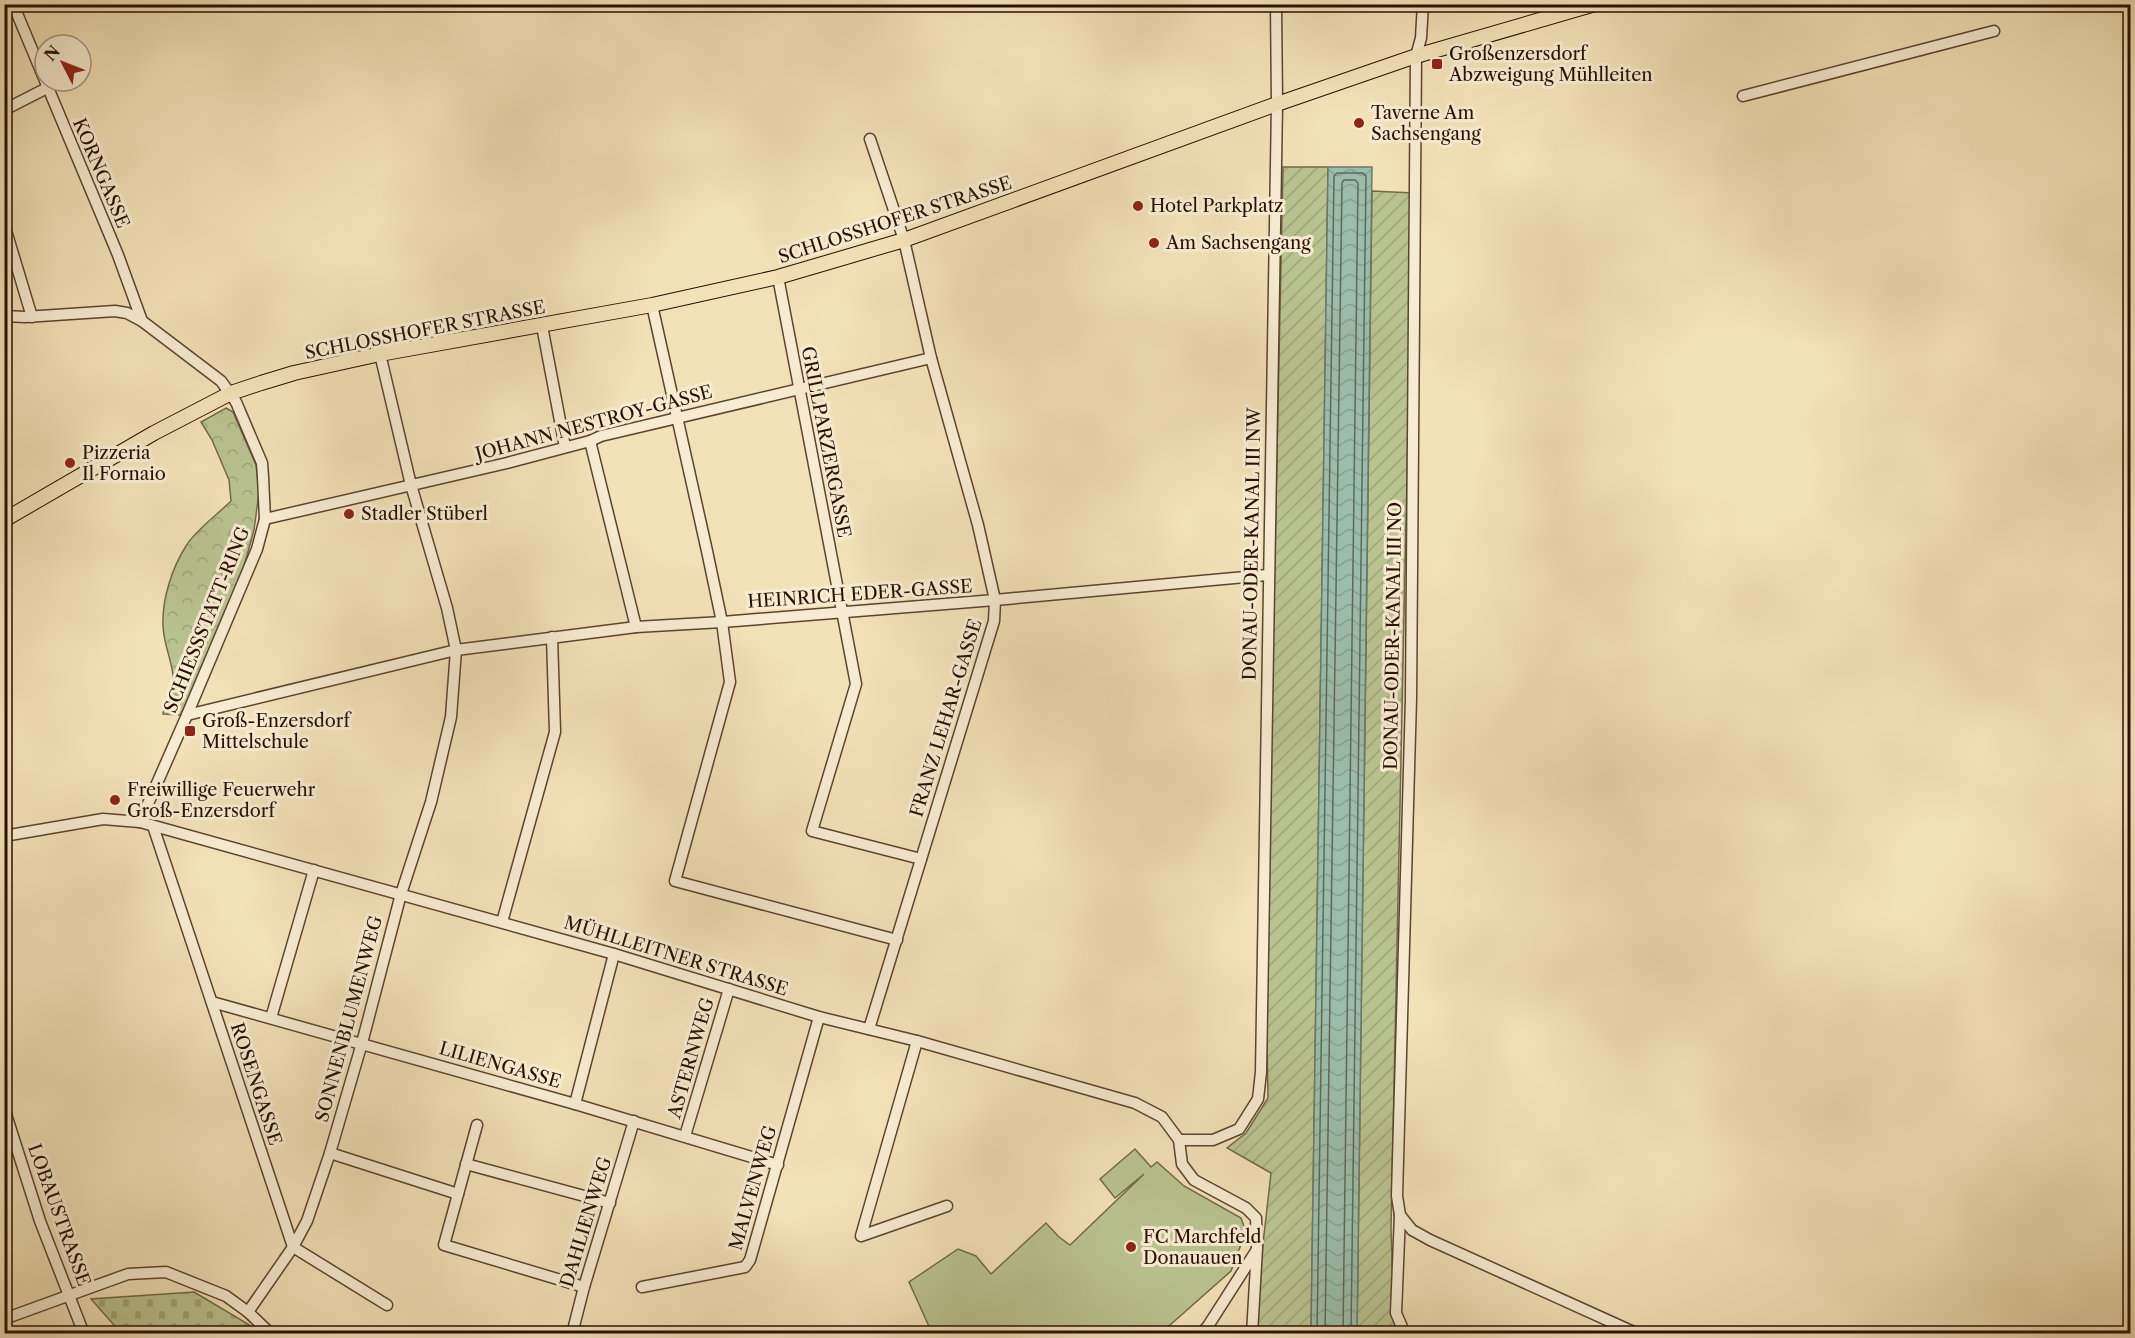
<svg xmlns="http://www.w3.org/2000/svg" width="2135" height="1338" viewBox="0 0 2135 1338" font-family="'Libre Caslon Text',serif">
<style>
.grass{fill:#b9c390;stroke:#706a4a;stroke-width:1.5}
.forest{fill:url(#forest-crowns);stroke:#706a4a;stroke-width:1.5}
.cemetery{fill:url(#cemetery-stones);stroke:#706a4a;stroke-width:1.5}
.garden{fill:url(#garden-furrows);stroke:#706a4a;stroke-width:1.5}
.water{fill:url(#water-waves);stroke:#6d7868;stroke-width:1.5}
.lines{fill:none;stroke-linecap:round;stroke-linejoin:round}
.shore{stroke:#626758;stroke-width:1.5}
.minor-casing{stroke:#5b4430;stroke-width:13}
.major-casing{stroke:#281003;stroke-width:16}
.minor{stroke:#f7ecd1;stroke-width:10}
.major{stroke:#f3e1b8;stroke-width:14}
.poi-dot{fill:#8f2418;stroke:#f7ecd1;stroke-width:2}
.labels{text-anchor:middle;stroke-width:6;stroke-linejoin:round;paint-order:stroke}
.poi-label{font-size:18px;fill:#281003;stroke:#f7ecd1;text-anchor:start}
.street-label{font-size:18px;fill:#281003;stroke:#f7ecd1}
</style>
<defs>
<pattern id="forest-crowns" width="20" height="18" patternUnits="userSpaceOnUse" patternTransform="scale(1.5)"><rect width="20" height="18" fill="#b9c390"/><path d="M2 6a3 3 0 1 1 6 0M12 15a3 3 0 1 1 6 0" fill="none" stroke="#9fa67b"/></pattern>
<pattern id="cemetery-stones" width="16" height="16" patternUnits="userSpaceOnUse" patternTransform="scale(1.5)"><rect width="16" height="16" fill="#b9c390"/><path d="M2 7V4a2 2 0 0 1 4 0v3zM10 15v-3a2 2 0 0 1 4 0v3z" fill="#9fa67b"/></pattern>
<pattern id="garden-furrows" width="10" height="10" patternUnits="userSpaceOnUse" patternTransform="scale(1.5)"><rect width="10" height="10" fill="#b9c390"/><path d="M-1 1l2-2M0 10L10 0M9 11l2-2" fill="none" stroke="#9fa67b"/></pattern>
<pattern id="water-waves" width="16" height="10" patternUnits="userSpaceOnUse" patternTransform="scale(1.5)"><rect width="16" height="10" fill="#9bbeac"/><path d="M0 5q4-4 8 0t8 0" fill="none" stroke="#86a292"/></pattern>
</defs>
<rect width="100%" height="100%" fill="#f3e1b8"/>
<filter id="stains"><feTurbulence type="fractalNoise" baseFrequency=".00333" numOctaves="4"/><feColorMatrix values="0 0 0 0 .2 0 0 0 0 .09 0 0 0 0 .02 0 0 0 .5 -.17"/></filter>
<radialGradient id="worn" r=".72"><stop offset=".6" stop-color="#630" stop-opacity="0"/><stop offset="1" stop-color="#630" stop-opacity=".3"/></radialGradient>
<path class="grass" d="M1135 1149 1151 1167 1157 1162 1184 1186 1241 1218 1244 1226 1243 1239 1231 1271 1161 1333H932L909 1282 958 1249 976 1256 991 1274 1046 1223 1059 1237 1070 1245 1144 1174 1115 1198 1100 1179Z"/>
<path class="forest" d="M226 408 233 412 256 465 259 492 254 530 243 570 181 715 163 714C166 701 174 689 173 675 171 658 163 642 163 625 162 599 172 568 186 546 194 532 219 513 231 501L229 480 212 440 201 422Z"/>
<path class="cemetery" d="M194 1292 248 1324 260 1333H121L91 1299Z"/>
<g class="garden">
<path d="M1283 167H1328L1311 1333H1256V1306L1271 1173 1227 1148 1246 1133 1268 1098 1266 982Z"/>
<path d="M1372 191 1413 193 1391 1229 1394 1318 1399 1333 1357 1334Z"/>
</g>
<path class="water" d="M1328 167H1372L1357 1334 1311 1333Z"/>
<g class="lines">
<g class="shore">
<path d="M1317 1334 1334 176 1337 173H1363L1366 176 1351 1334"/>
<path d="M1325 1334 1342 183 1344 180H1355L1358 183 1343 1334"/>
</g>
<g class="minor-casing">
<g id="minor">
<path d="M13 4 118 255 142 321"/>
<path d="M1977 4H1978"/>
<path d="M1743 96 1994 31"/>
<path d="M4 110 47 88"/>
<path d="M4 224 32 317"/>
<path d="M778 277 856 684 812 831 921 859"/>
<path d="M652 305 707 551 722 622 730 682 675 881 897 940"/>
<path d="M4 316 25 317 115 311 127 313 142 321 221 381 236 402 262 463 263 477 265 519 257 549 187 715 140 822"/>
<path d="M542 326 565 447"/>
<path d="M590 441 636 627"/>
<path d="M265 519 507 463 590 441 601 436 931 358"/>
<path d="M187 715 456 650 636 627 722 622 995 600 1267 575"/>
<path d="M153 826 293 1247 248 1312 271 1334"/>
<path d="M4 836 103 819 140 822 614 954 819 1017 917 1041 1135 1103 1162 1117 1179 1140 1182 1164 1194 1180 1246 1208 1256 1218 1257 1248 1252 1334"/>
<path d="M502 922 555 732 552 637"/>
<path d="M212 1002 575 1104 778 1165"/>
<path d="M271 1018 314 870"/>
<path d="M869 1029 994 621 995 600 978 525 931 358 904 240 870 139"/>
<path d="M917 1041 861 1236 947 1206"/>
<path d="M575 1104 614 954"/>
<path d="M4 1108 40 1221 84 1334"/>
<path d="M477 1125 444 1245 584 1287"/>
<path d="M685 1136 729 989"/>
<path d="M1179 1140H1213L1239 1129 1258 1099 1261 1072 1277 104 1276 4"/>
<path d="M330 1153 362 1043 401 894 431 802 451 717 456 650 447 608 411 485 380 354"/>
<path d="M466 1164 610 1203"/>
<path d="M1400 1215 1412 1230 1430 1240 1638 1334"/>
<path d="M642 1287 745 1267 750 1260 819 1017"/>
<path d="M387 1305 293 1247 307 1221 330 1153 458 1194"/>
<path d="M4 1319 128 1274 166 1272 226 1296 248 1312"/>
<path d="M572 1334 584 1287 634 1121"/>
<path d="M1201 1334 1208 1326 1256 1251"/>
<path d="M1405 1334 1396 1313 1400 1215 1397 1196 1411 698 1416 56 1421 38 1423 4"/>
</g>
</g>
<g class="major-casing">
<path id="major" d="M4 520 154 433 231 393 261 383 294 373 380 354 652 305 778 277 904 240 1277 104 1416 56 1595 4"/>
</g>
<use href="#minor" class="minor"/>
<use href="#major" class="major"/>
</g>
<g class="poi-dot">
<rect x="1431" y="58" width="12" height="12" rx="3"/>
<circle cx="1359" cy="123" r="6"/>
<circle cx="1138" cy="206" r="6"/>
<circle cx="1154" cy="243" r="6"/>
<circle cx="70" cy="463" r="6"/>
<circle cx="349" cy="514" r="6"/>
<rect x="184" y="725" width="12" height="12" rx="3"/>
<circle cx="115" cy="800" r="6"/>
<circle cx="1131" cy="1247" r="6"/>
</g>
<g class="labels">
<g class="poi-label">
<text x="1449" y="60">Großenzersdorf<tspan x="1449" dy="21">Abzweigung Mühlleiten</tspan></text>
<text x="1371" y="119">Taverne Am<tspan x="1371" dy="21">Sachsengang</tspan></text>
<text x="1150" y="212">Hotel Parkplatz</text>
<text x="1166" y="249">Am Sachsengang</text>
<text x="82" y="459">Pizzeria<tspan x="82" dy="21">Il Fornaio</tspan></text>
<text x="361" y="520">Stadler Stüberl</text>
<text x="202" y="727">Groß-Enzersdorf<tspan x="202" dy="21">Mittelschule</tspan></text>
<text x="127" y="796">Freiwillige Feuerwehr<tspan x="127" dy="21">Groß-Enzersdorf</tspan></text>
<text x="1143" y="1243">FC Marchfeld<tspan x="1143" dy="21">Donauauen</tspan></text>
</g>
<g class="street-label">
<text transform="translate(101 173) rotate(67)" y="6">KORNGASSE</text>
<text transform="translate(895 220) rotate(-18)" y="6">SCHLOSSHOFER STRASSE</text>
<text transform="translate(425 330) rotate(-11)" y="6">SCHLOSSHOFER STRASSE</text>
<text transform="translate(594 423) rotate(-15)" y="6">JOHANN NESTROY-GASSE</text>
<text transform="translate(826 442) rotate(79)" y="6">GRILLPARZERGASSE</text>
<text transform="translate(1252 544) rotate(-89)" y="6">DONAU-ODER-KANAL III NW</text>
<text transform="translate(860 594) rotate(-4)" y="6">HEINRICH EDER-GASSE</text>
<text transform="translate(207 620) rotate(-68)" y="6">SCHIESSSTATT-RING</text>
<text transform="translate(1393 636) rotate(-89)" y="6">DONAU-ODER-KANAL III NO</text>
<text transform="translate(946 718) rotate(-73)" y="6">FRANZ LEHAR-GASSE</text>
<text transform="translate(676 956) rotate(17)" y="6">MÜHLLEITNER STRASSE</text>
<text transform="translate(349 1019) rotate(-75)" y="6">SONNENBLUMENWEG</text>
<text transform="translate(691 1058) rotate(-74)" y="6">ASTERNWEG</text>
<text transform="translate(500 1065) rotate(16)" y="6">LILIENGASSE</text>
<text transform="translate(256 1084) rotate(72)" y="6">ROSENGASSE</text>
<text transform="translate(753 1188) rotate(-74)" y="6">MALVENWEG</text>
<text transform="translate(59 1215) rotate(70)" y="6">LOBAUSTRASSE</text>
<text transform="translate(586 1222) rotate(-73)" y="6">DAHLIENWEG</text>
</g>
</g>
<rect width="2135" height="1338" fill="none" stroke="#f3e1b8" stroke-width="24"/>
<rect x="6" y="6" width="2123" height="1326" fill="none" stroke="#281003" stroke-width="3"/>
<rect x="12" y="12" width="2111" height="1314" fill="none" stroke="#281003" stroke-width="1.5"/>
<g transform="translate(63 63) rotate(312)"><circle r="28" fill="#f7ecd1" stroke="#a4947f" stroke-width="1.5"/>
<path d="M0-4.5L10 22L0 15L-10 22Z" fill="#8f2418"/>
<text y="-9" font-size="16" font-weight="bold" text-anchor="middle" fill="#281003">N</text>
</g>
<rect width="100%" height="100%" filter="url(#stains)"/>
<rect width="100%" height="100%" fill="url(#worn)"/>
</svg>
